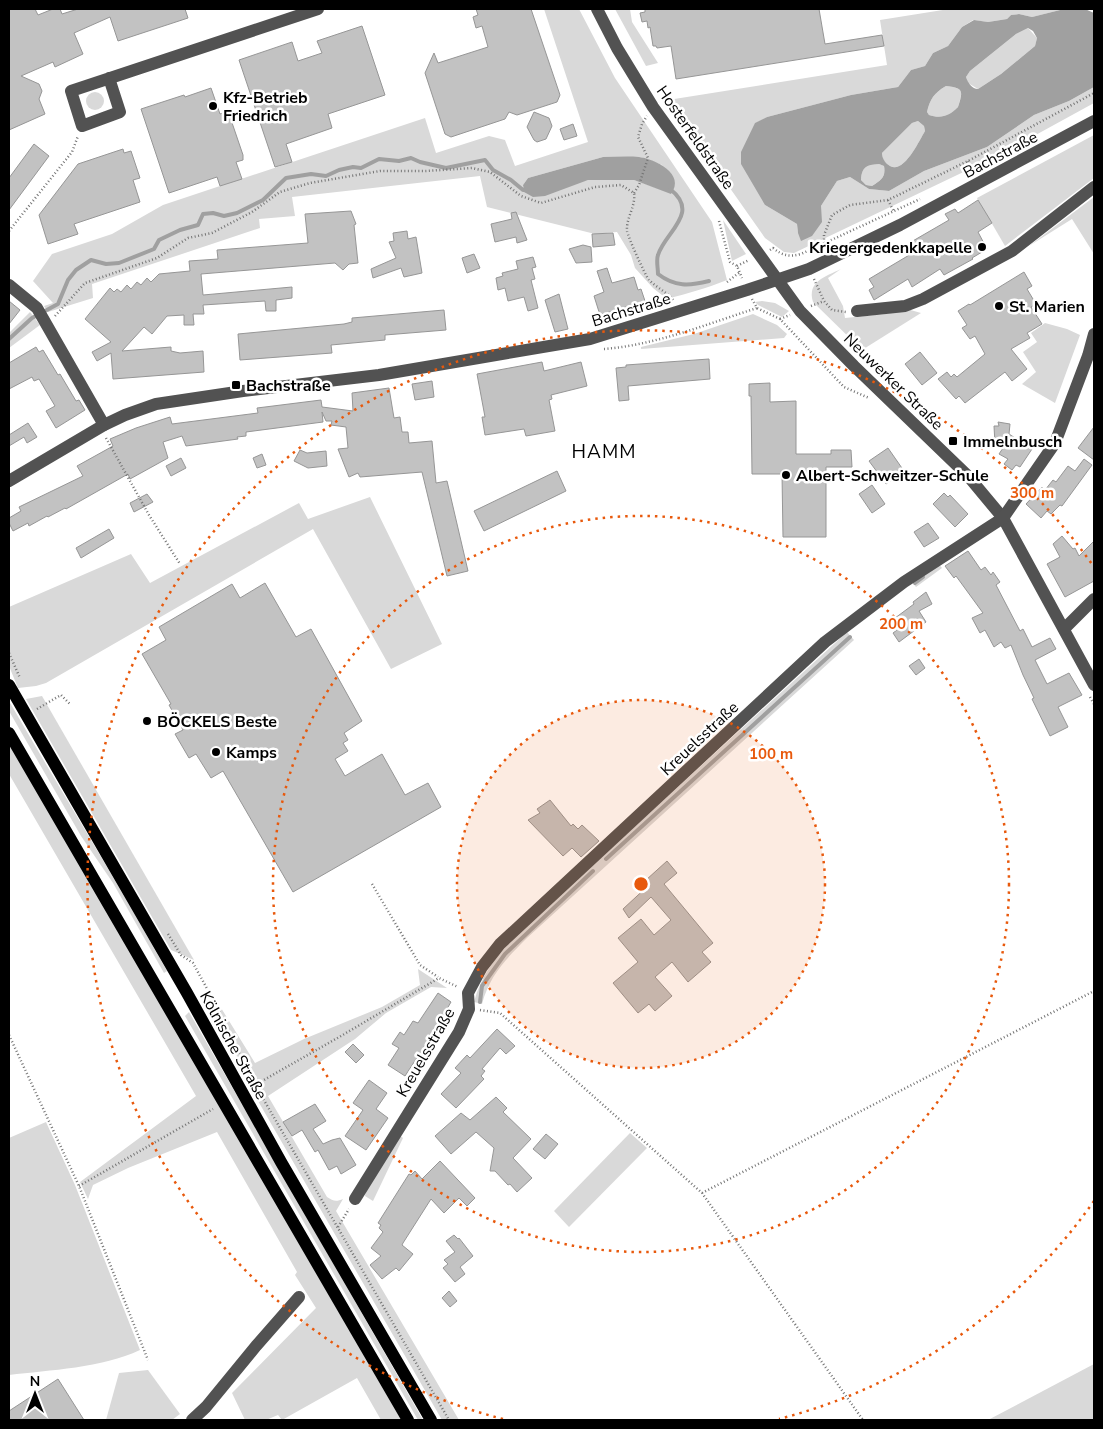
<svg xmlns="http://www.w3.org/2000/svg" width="1103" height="1429" viewBox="0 0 1103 1429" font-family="'Nunito Sans',sans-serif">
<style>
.green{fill:#d9d9d9;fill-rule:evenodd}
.water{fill:#a0a0a0;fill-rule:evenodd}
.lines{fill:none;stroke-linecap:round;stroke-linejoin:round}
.stream{stroke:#a0a0a0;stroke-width:4}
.building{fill:#c2c2c2;stroke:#969696}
.path{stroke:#747474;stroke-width:2.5;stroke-dasharray:1 2.5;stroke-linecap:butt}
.minor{stroke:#525252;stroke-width:12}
.major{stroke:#000;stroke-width:12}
.ring{fill:none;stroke:#e8590c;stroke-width:2.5;stroke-dasharray:2.5 5}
.poi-dot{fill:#000;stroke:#fff;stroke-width:2}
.labels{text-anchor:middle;stroke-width:5;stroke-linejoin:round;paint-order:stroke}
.poi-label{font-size:16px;font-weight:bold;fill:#000;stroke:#fff;text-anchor:start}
.street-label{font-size:16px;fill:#000;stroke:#fff}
.quarter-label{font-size:19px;letter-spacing:1px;fill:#000;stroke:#fff}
.centre{fill:#e8590c;stroke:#fff;stroke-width:2.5}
.ring-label{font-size:15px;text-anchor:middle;font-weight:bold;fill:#e8590c;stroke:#fff;stroke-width:5;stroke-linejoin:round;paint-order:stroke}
</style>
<rect width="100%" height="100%" fill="#fff"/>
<g class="green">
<path d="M544 9H579L615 78 712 222 727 280C708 288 688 293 667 299L653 288 635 268 631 255 617 232 595 234 487 207 480 176 292 197 295 216 259 219 260 228 92 284 93 298 48 312 44 306 53 303 33 281 52 254 112 234 163 205 425 118 436 153 489 136 505 140 515 166 588 142ZM603 157H641L662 165 671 193 634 180H588L523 188V185L528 178Z"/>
<path d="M615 9H630L632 22 658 63 646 66Z"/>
<path d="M949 9H1064L1032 17 1019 14 1011 15 1007 19 988 22 973 20 962 27 948 46 933 53 925 66 911 70 898 87 851 95 767 117 756 123 765 205 797 224 798 233 821 206 837 181 850 177 869 189 889 191 924 171 987 147 1034 115 1069 101 1094 87V103L999 155 794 253 784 252 765 238 668 100 887 65 880 20Z"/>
<path d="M1028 28 1037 38 1035 46 1001 74 978 89 968 83 966 77 970 71 1016 34Z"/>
<path d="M946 86C964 88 963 91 958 107 949 116 941 119 929 115L927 112C930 99 934 93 946 86Z"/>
<circle cx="95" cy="101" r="9"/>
<path d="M918 121 924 126 925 131C919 141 904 174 890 166 885 163 882 159 882 153L912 123Z"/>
<path d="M1094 135V178L1005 246 977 198Z"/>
<path d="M879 164 884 166C886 177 881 180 872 186L866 185 861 180C862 167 866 165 879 164Z"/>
<path d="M1094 197V254L1072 219 1029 246Z"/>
<path d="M723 220 746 254 732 261Z"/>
<path d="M841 269 828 278 843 306 845 318 886 314 907 309 921 313 862 350 813 302C807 281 825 277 841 269Z"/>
<path d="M762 301 775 303 789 311 782 317 758 305 755 302Z"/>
<path d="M30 312 40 325 9 348V333Z"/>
<path d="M753 314 777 325 787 334 784 338 641 349V347L694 334Z"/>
<path d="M1045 323 1067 329 1080 335 1055 403 1022 384 1036 372 1023 352 1037 342 1031 333Z"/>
<path d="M370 497 442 644 391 669 313 529 46 683 36 686 18 688 9 666V607L131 554 150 583 299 503 308 519Z"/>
<path d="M937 562 942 568 916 587 911 581Z"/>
<path d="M847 632 854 640 528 937C507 958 490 974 482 1004L474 1002C482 972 500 952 522 930Z"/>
<path d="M42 696 194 960 171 950 26 699Z"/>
<path d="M9 701C61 791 116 880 167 971L164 973 113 883 81 836 9 711Z"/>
<path d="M9 739 401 1420H381L357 1378 282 1420 278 1415 266 1420H245L232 1393 316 1308 295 1275 297 1272 217 1132 128 1168 93 1185 88 1199 80 1182 196 1096 9 774Z"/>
<path d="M418 969 447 988 431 987 386 1013 355 1039 268 1096 327 1197C333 1201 336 1202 343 1199L336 1211 459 1420H442L239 1068 236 1052 214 1012 218 1003 255 1063 304 1039 382 1007 420 985Z"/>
<path d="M189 1012 423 1420H418L185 1016Z"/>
<path d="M46 1122 75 1185 140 1350C102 1368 50 1370 9 1375V1138Z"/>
<path d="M630 1133 647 1148 569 1227 554 1211Z"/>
<path d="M399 1135 403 1138 373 1201 365 1196 366 1188Z"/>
<path d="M1094 1364V1420H988Z"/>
<path d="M148 1370 180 1414 172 1420H106L119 1373Z"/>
</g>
<g class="water">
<path d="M1064 9H1085L1094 13V87L1069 101 1034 115 987 147 924 171 889 191 869 189 850 177 837 181 821 206 822 222 812 236 801 241 798 233 797 224 765 205 741 164V152L755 123 767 117 851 95 898 87 911 70 925 66 933 53 948 46 962 27 974 20 988 22 1007 19 1011 15 1019 14 1032 17ZM1028 28 1033 31 1037 38 1035 46 1001 74 978 89C972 89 968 83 966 77L970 71 1016 34ZM946 86C964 88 963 91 958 107 949 116 941 119 929 115L927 112C930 99 934 93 946 86ZM918 121 924 126 925 131C919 141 904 174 890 166 885 163 882 158 882 153L912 123ZM879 164 884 166C886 177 881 180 872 186L866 185 861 180C862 167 866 165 879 164Z"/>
<path d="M603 157C615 157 627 156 639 157 655 159 686 174 671 194L634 180H588L545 196 533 197 524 192 523 185 528 178Z"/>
</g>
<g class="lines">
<g class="stream">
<path d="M670 189C701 213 665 232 658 255 656 260 658 268 658 274 675 287 689 286 709 281"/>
<path d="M9 339 32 318 58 304 68 280 76 270 91 260 106 264 119 263 154 249 159 240 180 230 198 225 203 214 213 213 224 216 237 213 263 200 286 178 311 174 326 176 339 170 353 167 361 168 379 159 399 161 411 158 420 162 446 168 485 160 493 170 511 180 523 190 527 189"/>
<path d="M915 583 923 577"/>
<path d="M606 859 850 637"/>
<path d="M480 1002 482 986 505 954 593 871"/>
</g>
</g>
<g class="building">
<path d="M9 9H35L38 15 53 9H60L62 14 78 9H185L188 18 118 41 110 17 74 33 83 54 55 67 53 62 21 76 39 84 42 91 39 99 45 114 9 130Z"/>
<path d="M476 9H531L560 95 557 102 517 115 509 112 505 119 451 137 445 134 425 73 434 53 438 63 488 47 482 26 476 28 473 17 478 15Z"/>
<path d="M645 9H819L825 44 882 35 884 46 676 79 671 46 657 48 656 46H653L650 27 648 28 647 21 642 22 640 13 645 12Z"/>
<path d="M362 26 385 95 328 114 332 128 286 144 292 162 275 167 239 60 292 42 298 61 322 53 317 41Z"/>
<path d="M211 88 220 114 228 111 243 155V160L236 162 242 179 220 186 217 177 169 193 141 109 184 95 185 97Z"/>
<path d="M534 112 549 118 552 126 546 139 537 142 534 140 527 127Z"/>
<path d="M573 124 577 136 564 140 560 129Z"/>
<path d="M34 144 49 156 9 210V178Z"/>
<path d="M123 149 124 153 131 151 140 178 133 180 140 202 74 224 78 234 48 244 39 215 78 164Z"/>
<path d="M978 200 992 223 978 232 987 249 972 258 973 259 944 275 940 269 912 287 908 279 874 300 869 290 874 287 869 279 916 251 911 242 949 220 945 214 955 209 958 213Z"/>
<path d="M351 211 356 224 354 225 358 263 349 264 343 270 335 263 201 274 203 295 292 287V298L276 300V311H266L265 301 203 305 204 314H193L194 325H184V315L167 316 152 334 144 327 122 351 171 347V351L180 353 203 351 204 372 113 379 111 353 97 361 92 352 111 342 85 319 110 288 114 292 117 289 121 292 127 285 131 289 137 282 141 285 147 278 151 282 159 274 190 271 189 261 218 259 217 250 308 243 305 214Z"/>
<path d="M516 212 527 240 517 243 516 237 495 242 491 224 512 219 511 213Z"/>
<path d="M407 231 408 239 416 237 422 273 404 277 401 268 373 278 371 269 396 258 389 242 394 241 393 233Z"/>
<path d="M613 233 615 245 593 247 592 234Z"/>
<path d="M583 245 591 247 592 262 576 263 569 249Z"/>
<path d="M474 254 480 268 467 273 462 258Z"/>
<path d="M533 257 536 267 532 268 535 279 531 280 538 308 528 311 524 297 508 301 505 288 498 290 496 278 503 276 502 273 518 269 516 261Z"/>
<path d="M607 268 612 283 634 277 638 290 641 289 645 301 600 315 594 296 604 292 597 271Z"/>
<path d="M1024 272 1032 286 1027 289 1036 304 1031 307 1042 324 1027 333 1030 338 1011 349 1027 369 1012 381 1005 372 965 403 959 396 956 399 938 379 947 372 951 377 954 374 957 377 985 354 975 336 970 339 962 328 967 325 958 311 969 304 970 305Z"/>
<path d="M559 294 568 329 555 332 545 300Z"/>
<path d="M9 301 20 310 9 324Z"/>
<path d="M444 310 446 330 385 335V340L331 345 332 353 240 360 238 334 344 324 352 322V318Z"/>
<path d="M36 347 39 352 43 350 58 375 60 374 76 401 79 400 85 410 56 428 46 411 55 406 39 379 34 381 32 377 9 389V363Z"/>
<path d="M920 352 937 373 922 385 905 364Z"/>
<path d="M709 359 710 379 628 386 629 400 619 401 616 368 626 367V365Z"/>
<path d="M542 362 544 371 581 362 587 386 551 395 552 399 549 400 555 431 526 436 524 429 485 435 482 417H485L477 374Z"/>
<path d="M432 381 434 397 415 400 412 384Z"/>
<path d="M770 383V402L796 401V454H831V450H851L852 467H826V537H783L782 474H752L751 396H749V384Z"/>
<path d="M389 388 394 418 400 417 402 432H408L409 443 432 441 436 483 447 481 468 571 447 576 422 472 360 477 358 473 349 477 338 449 348 448 346 427 331 425 332 421H326L322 412 323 422 246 432V436L237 437 238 439 186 446 182 436 163 442 168 458 130 479 128 474 66 509 65 508 48 517 47 516 29 526 28 523 13 531 9 523V518L21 511 19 507 83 476 77 466 113 446 110 439 136 428 170 417 172 424 258 413 257 408 321 400 322 407 353 411 352 393Z"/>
<path d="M998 422 1010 424 1009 434 1032 449 1020 467 1016 465 1012 470 1004 464 1008 459 999 454 1005 445 995 444 994 426H999Z"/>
<path d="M28 423 37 437 27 443 24 437 9 446V435Z"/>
<path d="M1094 427V460L1078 448Z"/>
<path d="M888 448 904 471 886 484 869 461Z"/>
<path d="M300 450 307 453 326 451 327 466 308 468 294 461Z"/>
<path d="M262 454 266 465 257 468 253 458Z"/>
<path d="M181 458 186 468 171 476 166 466Z"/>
<path d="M1084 459 1092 465 1062 506 1060 505 1051 514 1047 511 1041 518 1026 504 1042 487 1045 490 1053 480 1056 482 1068 466 1075 471Z"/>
<path d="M557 471 566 491 484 531 474 511Z"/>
<path d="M872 485 885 504 872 513 859 494Z"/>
<path d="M944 493 948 497 950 495 968 514 955 527 933 504Z"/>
<path d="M147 494 153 502 134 512 130 503Z"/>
<path d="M928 523 939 538 924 547 914 532Z"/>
<path d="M109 529 114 538 81 558 76 548Z"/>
<path d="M1062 536 1073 549 1075 548 1079 556 1094 541V581L1065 597 1047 564 1060 557 1053 544Z"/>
<path d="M968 551 981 570 985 567 991 575 993 572 1000 582 996 585 1020 631 1023 629 1032 647 1050 638 1056 649 1035 660 1047 684 1069 673 1082 695 1058 707 1068 727 1050 736 1032 699 1034 698 1023 675 1011 645 1005 648 1001 642 994 647 985 630 980 633 972 618 983 613 956 576 954 578 945 566Z"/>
<path d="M265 583 296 637 311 629 362 721 344 733 348 740 343 743 348 751 335 759 345 776 382 754 405 795 428 783 441 807 293 892 223 771 211 778 196 754 189 758 175 734 183 730 169 705 171 704 142 654 166 640 159 627 232 584 240 598Z"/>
<path d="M926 592 932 604 919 611 926 622 899 642 893 633 897 630 891 621 914 604 913 602Z"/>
<path d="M919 659 925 668 916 675 909 666Z"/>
<path d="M550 800 571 826 573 824 578 829 582 825 599 841 581 857 572 848 563 856 528 820 540 813 537 809Z"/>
<path d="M667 861 677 873 664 884 713 943 702 952 711 962 688 982 672 962 655 977 672 996 655 1011 649 1004 638 1013 613 983 638 962 618 938 641 919 654 935 671 920 651 897 629 918 623 909 650 884 646 880Z"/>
<path d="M438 993 451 1002 433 1033 405 1076 388 1065 399 1048 392 1044 400 1032 404 1035 413 1021 418 1023Z"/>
<path d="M497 1029 515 1046 506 1054 500 1048 482 1069 485 1071 481 1076 484 1079 456 1108 441 1094 461 1073 455 1068 467 1055 470 1058Z"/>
<path d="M353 1044 364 1055 356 1063 345 1052Z"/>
<path d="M369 1080 387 1093 376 1109 388 1118 366 1150 345 1136 363 1110 353 1103Z"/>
<path d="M496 1097 507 1108 503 1112 531 1139 513 1158 532 1178 517 1192 510 1184 508 1185 495 1171H490L494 1148 476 1132 451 1154 435 1136 461 1113 470 1120Z"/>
<path d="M315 1104 326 1121 313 1129 323 1144 332 1140 340 1138 356 1165 341 1174 337 1166 329 1170 318 1150 315 1152 302 1130 292 1136 283 1122Z"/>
<path d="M546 1134 558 1144 545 1159 533 1149Z"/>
<path d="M440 1161 475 1198 467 1206 459 1198 444 1213 431 1199 403 1243 402 1245 413 1254 399 1271 396 1268 382 1279 370 1265 381 1256 371 1248 383 1232 379 1228 381 1225 378 1223 409 1174 411 1175 415 1171 422 1179Z"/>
<path d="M454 1235 458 1239 459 1238 473 1256 460 1267 465 1274 455 1282 443 1268 448 1264 444 1260 455 1252 446 1241Z"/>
<path d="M449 1291 457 1301 450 1307 442 1298Z"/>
<path d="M58 1379 84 1420H9V1411Z"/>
</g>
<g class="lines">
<g class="path">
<path d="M968 161 976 172"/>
<path d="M634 193 639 185 648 158 638 137 642 124 647 116"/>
<path d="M888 200 894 212"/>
<path d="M719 221 730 262 737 266 742 278"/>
<path d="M9 231 72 152 78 136"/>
<path d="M824 243V235L832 215 850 205 888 200 968 161 1094 93"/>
<path d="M770 250 773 248C783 256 790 257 801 254L920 199"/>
<path d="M737 266 749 260"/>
<path d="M814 279 824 301 832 310 846 312"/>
<path d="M727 282 740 272"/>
<path d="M752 299 757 308 780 319 844 387 869 398"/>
<path d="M811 306 824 301"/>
<path d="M55 316 85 283 157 258 188 238 212 233 252 212 280 192 310 183 380 171H426L472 168 490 172 521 196 541 203 595 187 621 185 634 193C636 206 626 218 627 231 628 237 645 275 649 280 657 288 667 292 673 300"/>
<path d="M780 319 790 315"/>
<path d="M604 349C656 345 707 324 757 308"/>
<path d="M106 438 149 515 180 564"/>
<path d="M9 653 20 678"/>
<path d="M1090 697 1094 704"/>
<path d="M37 709 61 695 71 705"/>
<path d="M372 884 420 965 438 977"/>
<path d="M168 934 181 955 193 963 216 1005 250 1076 449 1420"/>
<path d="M480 1010 500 1013 702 1193 863 1420"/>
<path d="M9 1035 79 1186 148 1360"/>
<path d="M255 1085 341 1036 439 978 458 987"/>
<path d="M79 1186 213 1109"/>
<path d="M702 1193 1094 991"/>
<path d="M338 1227 349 1209"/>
</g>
<g class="minor">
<path d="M597 9 617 48 653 107 800 311 854 366 968 476 1003 518 1094 685"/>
<path d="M109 78 120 112 82 126 71 91 318 9"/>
<path d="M9 285 37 308 104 425"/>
<path d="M857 311 905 306 923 299 1012 251 1094 187"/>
<path d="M9 481 104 425 125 415 156 404 243 391 379 375 590 339 747 290 809 269 900 225 1094 121"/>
<path d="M1064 629 1094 599"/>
<path d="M355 1199 459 1032 469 1009 468 993 482 967 500 944 825 642 904 582 1003 518 1055 443 1088 356 1094 334"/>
<path d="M192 1420 206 1407 256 1346 299 1297"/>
</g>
<g class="major">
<path d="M9 685 187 993 281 1162 431 1420"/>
<path d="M9 733 408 1420"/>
</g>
</g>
<circle cx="641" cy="884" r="184" fill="#e8590c" fill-opacity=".12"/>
<g class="ring">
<circle cx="641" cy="884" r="184"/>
<circle cx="641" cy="884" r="368"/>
<path d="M1094 1201A553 553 0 0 1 779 1419M503 1419A553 553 0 1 1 1094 567"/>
</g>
<g class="poi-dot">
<circle cx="213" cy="106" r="5"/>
<circle cx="982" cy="247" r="5"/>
<circle cx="999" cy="306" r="5"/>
<rect x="231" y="380" width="10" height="10" rx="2.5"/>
<rect x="948" y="436" width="10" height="10" rx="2.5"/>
<circle cx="786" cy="475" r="5"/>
<circle cx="147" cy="721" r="5"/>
<circle cx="216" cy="752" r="5"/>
</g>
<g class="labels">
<g class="poi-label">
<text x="223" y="103">Kfz-Betrieb<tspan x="223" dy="18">Friedrich</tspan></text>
<text x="972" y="253" text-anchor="end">Kriegergedenkkapelle</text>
<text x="1009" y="312">St. Marien</text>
<text x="246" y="391">Bachstraße</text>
<text x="963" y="447">Immelnbusch</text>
<text x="796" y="481">Albert-Schweitzer-Schule</text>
<text x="157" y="727">BÖCKELS Beste</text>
<text x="226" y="758">Kamps</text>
</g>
<g class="street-label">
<text transform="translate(696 137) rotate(55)" y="6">Hosterfeldstraße</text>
<text transform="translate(1000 154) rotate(-28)" y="6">Bachstraße</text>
<text transform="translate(631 309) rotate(-17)" y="6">Bachstraße</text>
<text transform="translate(894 381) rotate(44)" y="6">Neuwerker Straße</text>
<text transform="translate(699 738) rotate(-43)" y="6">Kreuelsstraße</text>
<text transform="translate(234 1045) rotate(61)" y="6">Kölnische Straße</text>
<text transform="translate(425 1052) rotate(-60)" y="6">Kreuelsstraße</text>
</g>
<g class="quarter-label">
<text x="604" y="458">HAMM</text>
</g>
</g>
<circle cx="641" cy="884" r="8" class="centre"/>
<g class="ring-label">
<text x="1032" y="498">300 m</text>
<text x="901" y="629">200 m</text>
<text x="771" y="759">100 m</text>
</g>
<rect width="1103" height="1429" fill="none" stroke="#000000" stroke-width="20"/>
<g transform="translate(35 1394)" stroke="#ffffff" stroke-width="4" paint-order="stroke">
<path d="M0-4L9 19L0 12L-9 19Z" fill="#000000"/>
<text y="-8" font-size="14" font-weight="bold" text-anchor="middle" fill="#000000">N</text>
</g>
</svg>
